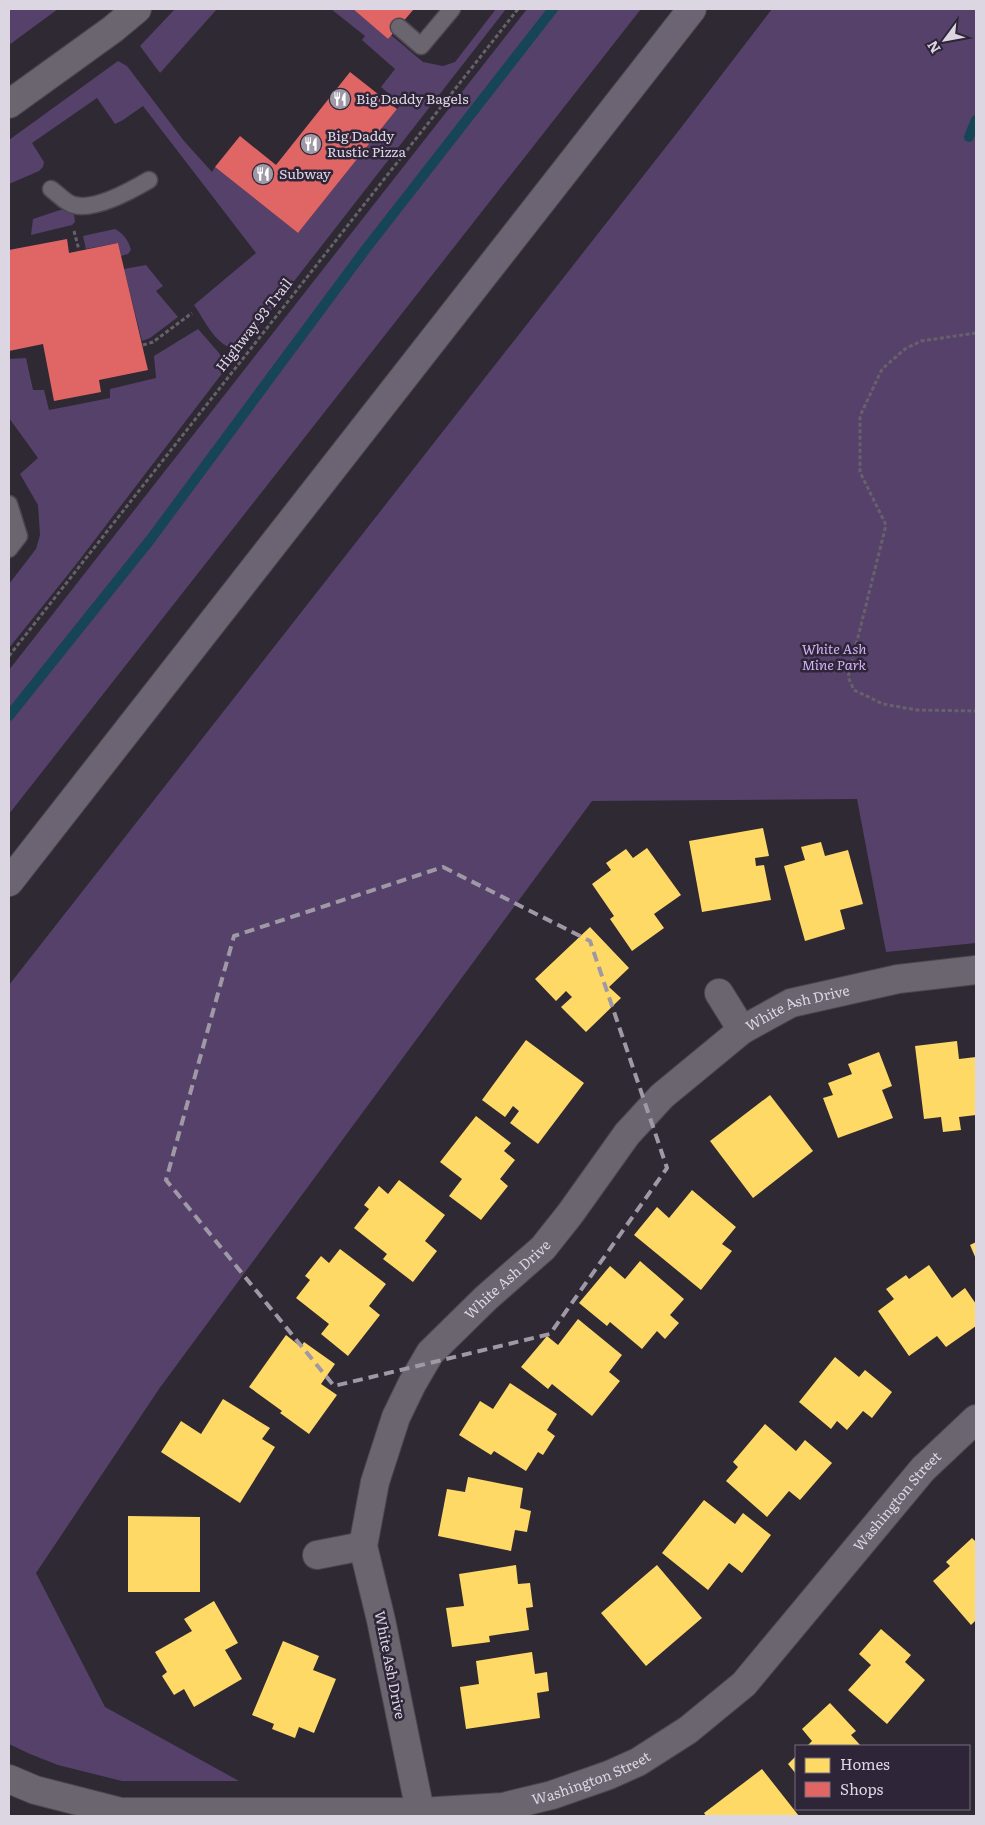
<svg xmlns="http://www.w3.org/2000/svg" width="985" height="1825" viewBox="0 0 985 1825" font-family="Literata,serif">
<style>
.green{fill:#56416a}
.homes{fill:#ffd966}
.shops{fill:#e06666}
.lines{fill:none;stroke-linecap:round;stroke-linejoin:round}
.stream{stroke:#164555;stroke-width:10}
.service-casing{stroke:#4b464f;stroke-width:19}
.minor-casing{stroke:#4b464f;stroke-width:30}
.trunk-casing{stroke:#4b464f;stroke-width:30}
.path{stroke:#66616a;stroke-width:3;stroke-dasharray:4 2.5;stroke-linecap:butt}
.service{stroke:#6a656e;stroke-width:16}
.minor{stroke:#6a656e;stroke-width:28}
.trunk{stroke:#6c6472;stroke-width:28}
.marked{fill:none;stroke:#9f99a6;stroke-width:4;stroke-dasharray:10 6;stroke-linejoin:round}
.labels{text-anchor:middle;stroke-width:5;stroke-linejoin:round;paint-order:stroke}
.poi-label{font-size:14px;fill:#dcd6e3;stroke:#2f2538;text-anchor:start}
.street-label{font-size:14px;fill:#dcd6e3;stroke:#2f2538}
.park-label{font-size:14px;font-style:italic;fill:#d5b1f7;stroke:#2f2538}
</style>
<rect width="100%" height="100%" fill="#2f2934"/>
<g class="green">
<path d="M9 9H58L9 45Z"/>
<path d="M175 9H217L160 73 140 46Z"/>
<path d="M331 9H353L388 39 391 35 423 62 443 66 455 62 496 9H506L242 348C219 354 205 320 194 305L256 253 143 106 123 120 115 124 97 98 32 143 44 162 43 167 39 171 9 184V140L118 61 127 66 184 141 212 172 215 167 298 233 401 104 381 87 395 69 362 40 365 36Z"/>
<path d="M527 9H641L9 814V670Z"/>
<path d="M772 9H976V943L886 952 857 799 592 801 159 1389 36 1573 105 1707 239 1781H122L58 1765 30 1754 9 1744V985L680 129Z"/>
<path d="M60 210H65L74 215 75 222 72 225 31 235 33 219Z"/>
<path d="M115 229C123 233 129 241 131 250L128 254 121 256 118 243 86 249 83 236Z"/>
<path d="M146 265 163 286 156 291 178 317 150 338 142 341 124 269Z"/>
<path d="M198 329 219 353 227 367 74 567 9 648V584L36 549 40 535 38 505 20 474 38 458 9 418V359L26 358 33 390H44L49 410 110 398V389L156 378 154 356Z"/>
</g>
<g class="homes">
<path d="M763 828 769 856 755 858 756 866 764 865 771 900 702 912 689 841Z"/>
<path d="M821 842 825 856 848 850 863 904 840 910 845 929 805 941 784 866 805 860 801 847Z"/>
<path d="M647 848 681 895 654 914 664 928 632 951 610 919 614 916 592 884 611 870 606 863 626 849 633 858Z"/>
<path d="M590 927 629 968 609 987 621 998 586 1032 561 1007 572 997 566 991 556 1001 535 979Z"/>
<path d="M526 1040 584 1083 538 1144 510 1123 519 1111 513 1106 505 1117 482 1100Z"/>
<path d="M957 1041 959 1059 976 1057V1115L959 1117 961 1130 943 1132 941 1117 924 1119 915 1046Z"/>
<path d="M879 1052 892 1086 882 1090 893 1118 838 1138 823 1098 833 1095 828 1083 852 1074 848 1064Z"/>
<path d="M770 1095 813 1151 753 1198 710 1141Z"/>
<path d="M476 1116 511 1143 504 1151 515 1160 500 1179 508 1186 481 1220 449 1196 462 1179 440 1162Z"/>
<path d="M399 1180 445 1215 425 1241 437 1251 413 1282 383 1259 387 1254 354 1228 369 1209 364 1205 379 1186 388 1194Z"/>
<path d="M692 1190 736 1227 722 1244 732 1251 701 1290 634 1235 657 1207 669 1218Z"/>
<path d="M976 1242V1259L970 1245Z"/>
<path d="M340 1249 386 1284 369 1306 380 1315 348 1356 321 1334 329 1324 296 1298 310 1280 305 1276 321 1256 329 1263Z"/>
<path d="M640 1261 684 1299 670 1315 679 1323 665 1339 657 1331 642 1349 610 1322 607 1326 579 1303 610 1266 625 1279Z"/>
<path d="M929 1265 952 1298 965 1288 976 1304V1326L946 1347 937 1336 909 1356 878 1311 894 1299 886 1289 906 1275 909 1279Z"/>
<path d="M578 1319 622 1355 609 1372 620 1381 592 1416 552 1384 548 1389 521 1367 547 1336 558 1345Z"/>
<path d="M286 1335 301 1347 304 1342 335 1364 321 1384 337 1395 309 1434 280 1413 282 1411 249 1387Z"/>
<path d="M835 1357 859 1377 865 1370 892 1392 872 1418 863 1411 847 1430 837 1421 831 1429 799 1402Z"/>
<path d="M510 1383 557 1414 547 1430 555 1436 543 1455 538 1452 526 1471 494 1451 491 1455 459 1435 480 1401 493 1409Z"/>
<path d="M223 1399 270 1428 262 1439 275 1447 240 1503 161 1452 181 1421 201 1434Z"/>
<path d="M765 1424 796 1451 805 1440 832 1463 800 1500 789 1491 767 1517 726 1481 738 1467 733 1462Z"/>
<path d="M468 1477 523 1488 520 1508 531 1511 527 1532 515 1530 511 1551 438 1536 447 1489 465 1492Z"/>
<path d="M704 1500 735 1524 743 1513 771 1535 742 1573 729 1563 708 1590 662 1553Z"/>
<path d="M128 1516 200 1517V1592H128Z"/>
<path d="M972 1538 976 1542V1620L971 1625 933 1581 950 1566 946 1562Z"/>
<path d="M516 1565 518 1584 530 1583 533 1607 526 1608 529 1630 489 1636 490 1642 452 1647 446 1608 464 1606 459 1574Z"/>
<path d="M657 1565 702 1618 646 1666 601 1613Z"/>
<path d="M214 1601 238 1643 225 1650 242 1679 194 1707 184 1689 174 1695 162 1676 167 1672 155 1652 192 1631 184 1619Z"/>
<path d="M881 1629 911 1655 905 1662 925 1680 887 1724 848 1690 871 1665 859 1654Z"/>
<path d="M283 1641 319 1656 313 1670 336 1679 314 1733 299 1727 295 1738 272 1729 274 1724 252 1715Z"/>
<path d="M532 1652 535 1674 547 1672 549 1691 537 1693 540 1718 466 1729 460 1687 479 1684 476 1661Z"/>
<path d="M830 1703 856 1731 851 1735 861 1746H807L812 1741 802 1729Z"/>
<path d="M796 1756V1774L788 1764Z"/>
<path d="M762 1769 799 1816H706L704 1813Z"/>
</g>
<g class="shops">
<path d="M353 9H414L388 39Z"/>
<path d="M350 72 397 109 298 233 215 167 240 136 276 165Z"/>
<path d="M67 239 69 253 118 243 148 370 99 380 101 392 54 401 43 344 9 351V250Z"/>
</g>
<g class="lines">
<g class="stream">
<path d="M969 137 976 120"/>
<path d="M9 716 150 540 365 250 553 9"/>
</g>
<g class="service-casing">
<g id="service">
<path d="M399 27 421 46 452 9"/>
<path d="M51 189C58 194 67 204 74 205 95 211 132 190 149 180"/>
<path d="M9 504 19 536 9 549"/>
</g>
</g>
<g class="minor-casing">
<g id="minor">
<path d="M9 104 113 29 137 9"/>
<path d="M719 993 742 1030"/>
<path d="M317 1555 363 1546"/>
<path id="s1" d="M9 1779 35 1790 121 1812H421L503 1807 552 1795 609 1775 638 1762 688 1730 744 1684 923 1469 976 1419"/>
<path id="s2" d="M421 1816 381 1620 363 1546 375 1482 396 1417 412 1384 430 1353 486 1298 543 1248 570 1214 627 1134 662 1096 742 1030 791 1003 898 979 976 970"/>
</g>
</g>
<g class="trunk-casing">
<path id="trunk" d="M9 882 692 9"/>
</g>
<g class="path">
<path d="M74 231 79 250"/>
<path d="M976 333 921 341 905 349 882 369 860 416V472L886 525 848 677 854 690 883 704 917 710 976 711"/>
<path d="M143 345 153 342 192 313"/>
<path d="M9 656 518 9"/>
</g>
<use href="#service" class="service"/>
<use href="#minor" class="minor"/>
<use href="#trunk" class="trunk"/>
</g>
<path class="marked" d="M443 867 590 941 667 1168 550 1334 334 1386 166 1180 234 936Z"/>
<defs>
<g id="restaurant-disc" transform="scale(1.125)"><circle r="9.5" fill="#9f99a6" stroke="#2f2538"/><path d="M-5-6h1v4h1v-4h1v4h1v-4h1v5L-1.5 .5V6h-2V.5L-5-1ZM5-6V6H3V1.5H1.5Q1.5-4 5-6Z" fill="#fff"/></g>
</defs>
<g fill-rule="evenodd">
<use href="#restaurant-disc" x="340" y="99"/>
<use href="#restaurant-disc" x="311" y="144"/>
<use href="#restaurant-disc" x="263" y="174"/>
</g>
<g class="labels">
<g class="poi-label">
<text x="356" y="104">Big Daddy Bagels</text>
<text x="327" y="141">Big Daddy<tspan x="327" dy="16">Rustic Pizza</tspan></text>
<text x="279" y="179">Subway</text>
</g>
<g class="street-label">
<text transform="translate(254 325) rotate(-52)" y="5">Highway 93 Trail</text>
<text dy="5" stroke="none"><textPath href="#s2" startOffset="994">White Ash Drive</textPath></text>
<text dy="5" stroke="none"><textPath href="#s2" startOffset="589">White Ash Drive</textPath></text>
<text dy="5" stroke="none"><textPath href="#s1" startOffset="1012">Washington Street</textPath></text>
<text transform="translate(390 1665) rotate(79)" y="5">White Ash Drive</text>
<text dy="5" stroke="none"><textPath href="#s1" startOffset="592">Washington Street</textPath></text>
</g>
<g class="park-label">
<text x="834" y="654">White Ash<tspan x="834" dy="16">Mine Park</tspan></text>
</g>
</g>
<rect width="985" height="1825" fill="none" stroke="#dcd6e3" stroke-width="20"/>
<rect x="795" y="1745" width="175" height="65" fill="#2f2538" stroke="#746c7c"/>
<rect x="805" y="1758" width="25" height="15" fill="#ffd966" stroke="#746c7c"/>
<text x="840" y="1770" font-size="15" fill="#dcd6e3">Homes</text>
<rect x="805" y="1782" width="25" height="15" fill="#e06666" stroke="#746c7c"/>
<text x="840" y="1795" font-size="15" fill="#dcd6e3">Shops</text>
<g transform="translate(945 40) rotate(238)" stroke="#2f2538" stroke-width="4" paint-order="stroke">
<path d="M0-4L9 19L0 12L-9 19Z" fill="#dcd6e3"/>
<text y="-8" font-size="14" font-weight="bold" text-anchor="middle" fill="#dcd6e3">N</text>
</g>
</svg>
